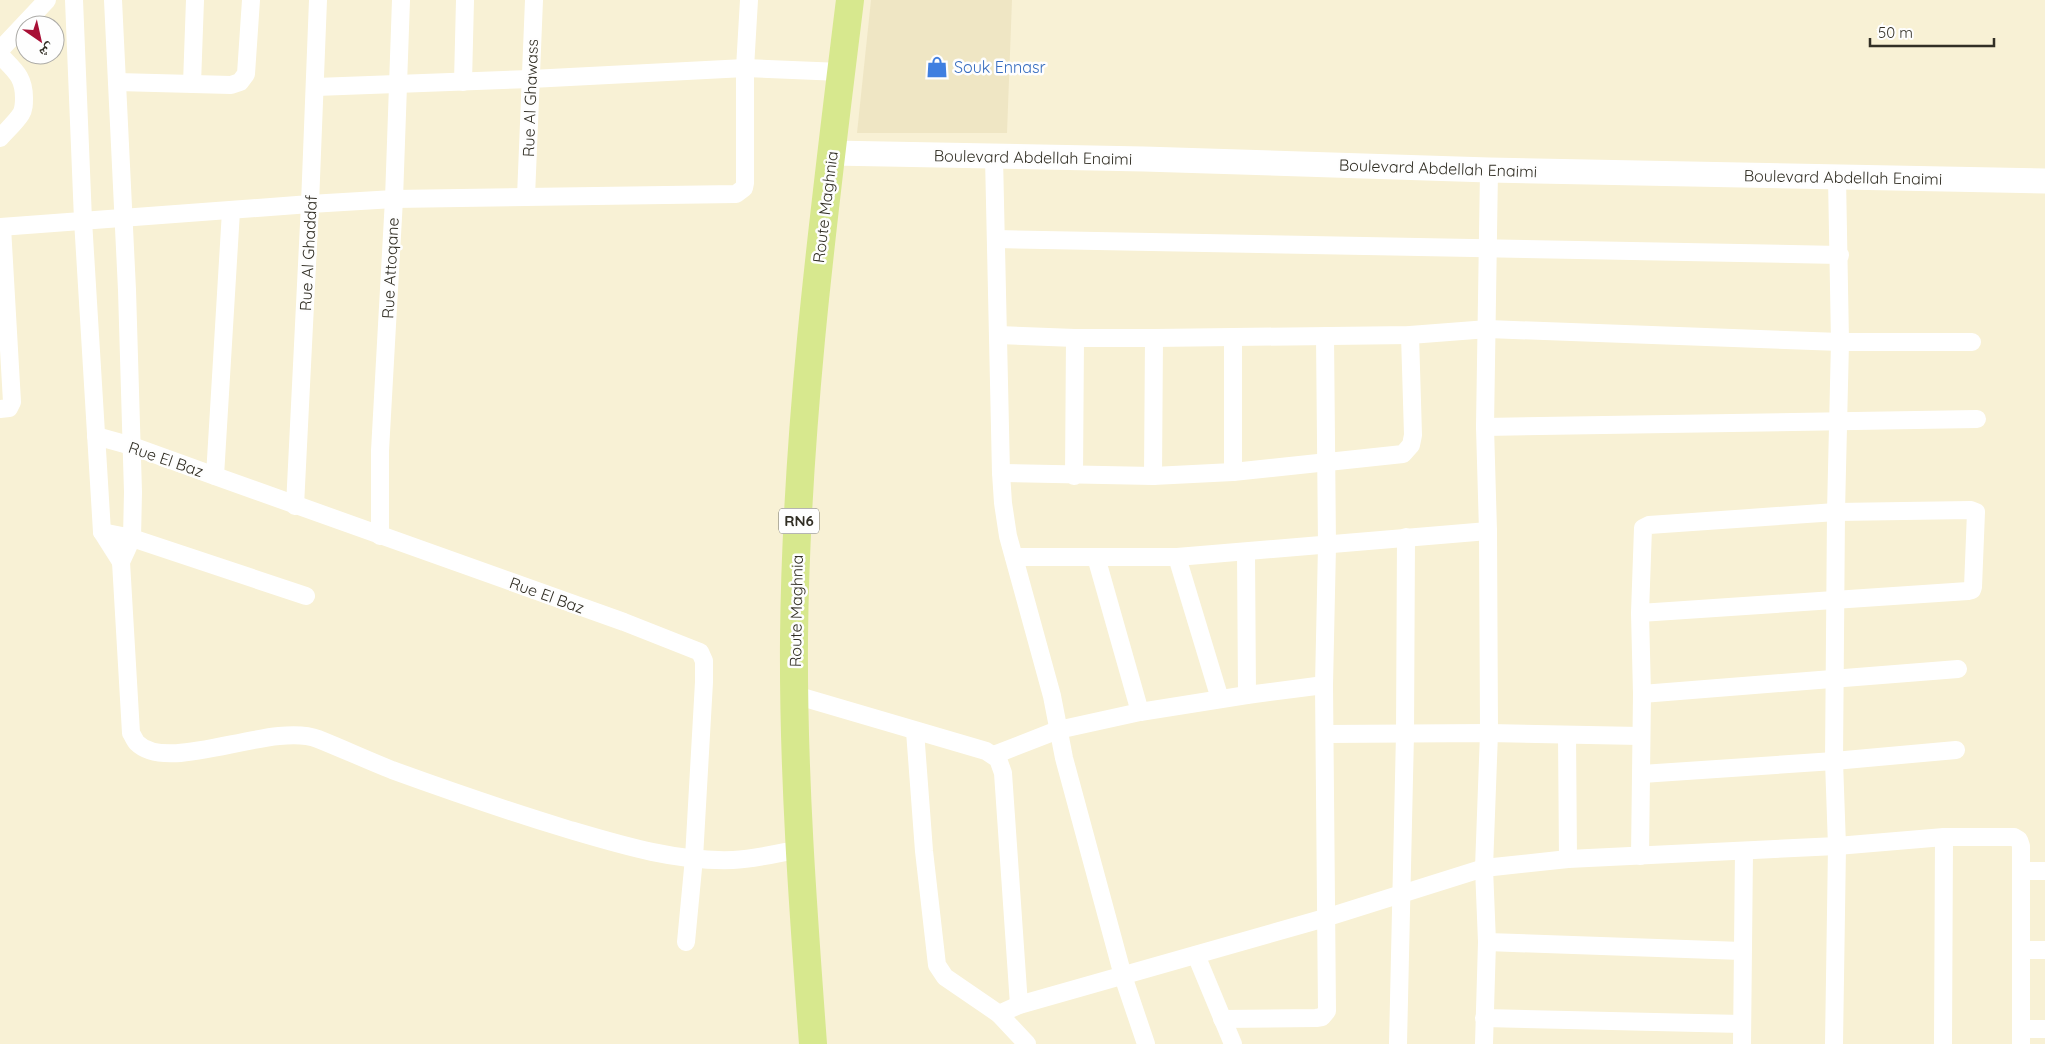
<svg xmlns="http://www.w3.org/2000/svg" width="2045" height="1044" viewBox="0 0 2045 1044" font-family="Quicksand,'Noto Naskh Arabic',sans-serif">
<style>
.built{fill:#efe6c4}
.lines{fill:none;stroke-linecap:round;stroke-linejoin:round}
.street{stroke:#fff;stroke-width:18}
.secondary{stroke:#fff;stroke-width:25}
.primary{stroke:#d7e88e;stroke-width:28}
.labels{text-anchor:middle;stroke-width:5;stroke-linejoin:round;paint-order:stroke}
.shield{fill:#fefefe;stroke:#6f6d66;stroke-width:1}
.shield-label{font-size:15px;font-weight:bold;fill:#322f25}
.shop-label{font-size:16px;fill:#366cbe;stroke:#fefefe;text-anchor:start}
.street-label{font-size:16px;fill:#322f25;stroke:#fefefe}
</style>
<rect width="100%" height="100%" fill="#f8f1d5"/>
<path class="built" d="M871 0H1012L1007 133H857Z"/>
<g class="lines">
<g class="street">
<path d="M74 0 83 220 102 532 121 562"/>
<path d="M113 0 127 290 133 492 132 538 121 562 131 733C133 736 135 741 137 743 169 775 272 721 318 739 343 749 367 760 392 770 450 791 508 811 567 829 621 845 676 862 733 860 756 859 779 853 800 849"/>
<path d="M0 50 47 0"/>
<path d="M0 55C14 70 24 76 24 98 24 104 24 109 21 114 16 122 7 130 0 138"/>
<path d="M117 82 231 85 240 82 246 74 251 0"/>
<path d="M463 82 465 0"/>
<path d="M192 84 195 0"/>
<path d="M316 87 531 79 745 68 841 72"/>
<path d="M994 157 1001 473 1003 503 1008 536 1052 696 1064 758 1123 976 1146 1044"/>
<path d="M526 197 534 0"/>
<path d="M0 227 310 204 394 199 736 194 744 188 745 183V68L749 0"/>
<path d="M996 239 1840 255"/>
<path d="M998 335 1075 338H1154L1410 335 1488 329 1840 342H1972"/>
<path d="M0 409 9 408 12 402 2 227"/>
<path d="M1485 427 1977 419"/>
<path d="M96 436 132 446 215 476 624 622 700 652 704 661V682L694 858 686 942"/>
<path d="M1233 472V337"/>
<path d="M1001 473 1153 476 1233 472 1403 454 1411 445 1413 435 1410 335"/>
<path d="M215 476 231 211"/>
<path d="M1074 476 1075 338"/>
<path d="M1153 476 1154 338"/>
<path d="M295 506 310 204 318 0"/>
<path d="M102 532 132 538 306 596"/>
<path d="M380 536V451L394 199 401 0"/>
<path d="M1246 553 1247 695"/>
<path d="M1014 557H1177L1488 531"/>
<path d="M1096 557 1140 712"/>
<path d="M1177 557 1220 699"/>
<path d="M1642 694 1958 669"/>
<path d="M795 695 986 751 998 759 1003 773 1019 1005"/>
<path d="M915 731 924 851 937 965 945 977 999 1014 1027 1044"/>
<path d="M1325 734 1489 733 1640 736"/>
<path d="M1567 735 1568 859"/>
<path d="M994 755 1058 730 1140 712 1247 695 1324 685"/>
<path d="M1642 774 1834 761 1956 750"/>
<path d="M1640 856 1642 694 1640 613 1643 528 1649 525 1836 512 1971 510 1976 512 1973 587 1972 590 1968 591 1640 613"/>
<path d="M2022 871H2045"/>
<path d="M1487 942 1742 951"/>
<path d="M2022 950H2045"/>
<path d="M1196 955 1233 1044"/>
<path d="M999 1014 1019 1005 1325 918 1484 868 1568 859 1837 846 1944 837H2014L2019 840 2021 846V1044"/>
<path d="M1484 1018 1742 1024"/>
<path d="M1222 1019 1316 1018 1322 1017 1327 1011 1324 685 1327 546 1325 336"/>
<path d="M2021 1029H2045"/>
<path d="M1398 1044 1405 734 1406 537"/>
<path d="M1484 1044 1487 942 1484 868 1489 733 1488 531 1485 427 1489 170"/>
<path d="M1742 1044 1744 851"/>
<path d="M1834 1044 1837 846 1834 761 1836 512 1840 342 1837 177"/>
<path d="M1943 1044 1944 837"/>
</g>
<path class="secondary" d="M832 153 1144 159 1489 170 2045 181"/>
<path class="primary" d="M813 1044C803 909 793 774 794 639 796 425 824 212 850 0"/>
</g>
<defs>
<g id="shop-bare" transform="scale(1.725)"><path d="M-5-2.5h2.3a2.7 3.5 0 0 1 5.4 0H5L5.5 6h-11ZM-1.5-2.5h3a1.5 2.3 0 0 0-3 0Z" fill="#3f7fe0" stroke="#fefefe" stroke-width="2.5" paint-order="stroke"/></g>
</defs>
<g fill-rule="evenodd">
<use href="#shop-bare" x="937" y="67"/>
</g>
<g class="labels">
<rect class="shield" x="779" y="508.5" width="40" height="25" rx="4"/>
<g class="shield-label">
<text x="799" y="526">RN6</text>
</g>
<g class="shop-label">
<text x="954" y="73">Souk Ennasr</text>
</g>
<g class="street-label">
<text transform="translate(530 98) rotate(-88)" y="6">Rue Al Ghawass</text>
<text transform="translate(1033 157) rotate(1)" y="6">Boulevard Abdellah Enaimi</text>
<text transform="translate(1438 168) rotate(2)" y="6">Boulevard Abdellah Enaimi</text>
<text transform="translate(1843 177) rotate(1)" y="6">Boulevard Abdellah Enaimi</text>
<text transform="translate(825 207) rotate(-83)" y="6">Route Maghnia</text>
<text transform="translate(308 253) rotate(-87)" y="6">Rue Al Ghaddaf</text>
<text transform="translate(390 268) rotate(-87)" y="6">Rue Attoqane</text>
<text transform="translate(166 459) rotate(19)" y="6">Rue El Baz</text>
<text transform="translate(547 595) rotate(20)" y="6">Rue El Baz</text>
<text transform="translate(796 611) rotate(-89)" y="6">Route Maghnia</text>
</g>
</g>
<g transform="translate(40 40) rotate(146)"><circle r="24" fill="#fefefe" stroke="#acaba7"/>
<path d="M0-4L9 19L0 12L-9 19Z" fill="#a80f35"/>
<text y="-8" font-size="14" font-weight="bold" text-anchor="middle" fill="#322f25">ش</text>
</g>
<path d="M1870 38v8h124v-8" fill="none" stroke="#322f25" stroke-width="2.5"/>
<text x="1878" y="38" font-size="15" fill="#322f25" stroke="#fefefe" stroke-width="4" paint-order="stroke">50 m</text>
</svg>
